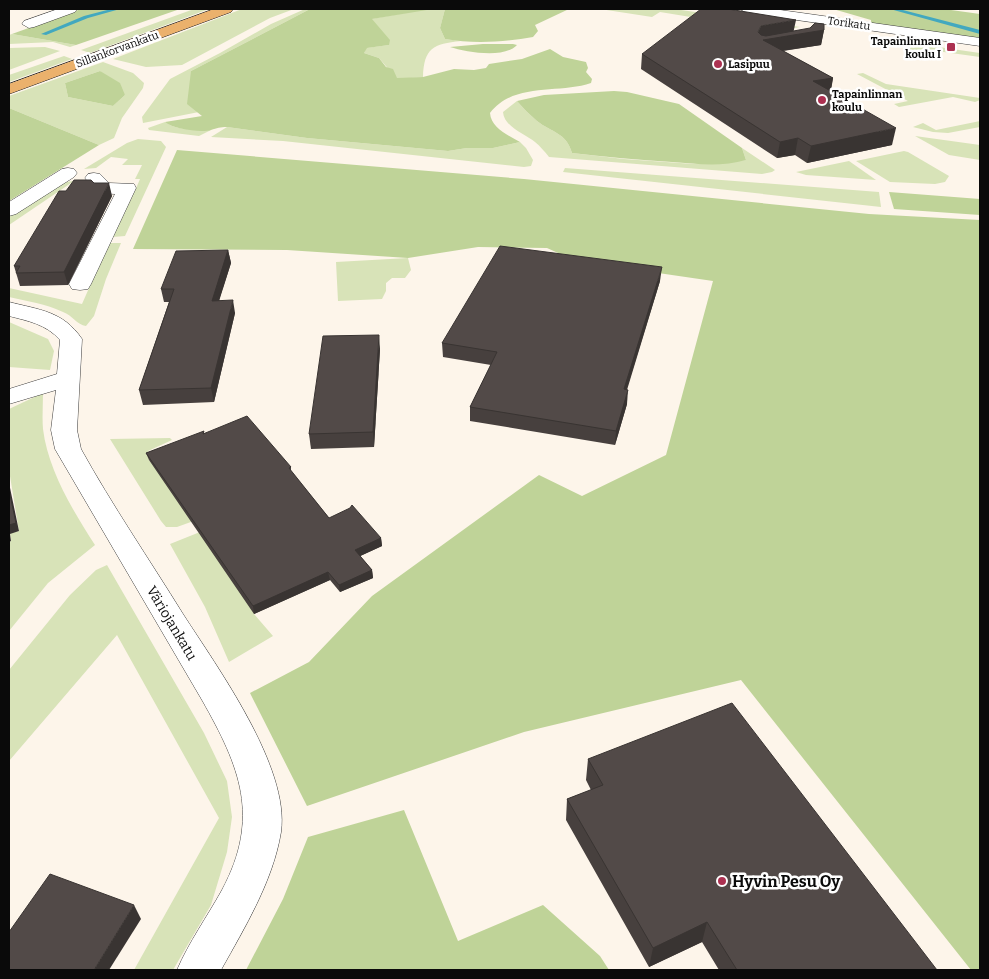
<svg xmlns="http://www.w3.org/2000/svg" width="989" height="979" viewBox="0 0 989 979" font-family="Bitter,serif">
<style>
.green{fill:#d8e3b8;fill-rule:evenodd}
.forest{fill:#bfd398}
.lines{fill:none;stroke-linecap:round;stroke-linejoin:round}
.stream{fill:#42a8bf;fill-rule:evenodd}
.minor-casing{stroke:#3d3d3d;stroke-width:1}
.major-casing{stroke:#1b1b1b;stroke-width:1}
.minor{fill:#fff;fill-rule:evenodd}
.major{fill:#ebb16c;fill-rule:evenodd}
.wall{fill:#47403e}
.shaded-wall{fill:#393432}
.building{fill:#524a48;stroke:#393432}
.poi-dot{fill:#ac3151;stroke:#fff;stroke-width:2}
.labels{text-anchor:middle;stroke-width:5;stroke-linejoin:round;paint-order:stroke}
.far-street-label{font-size:11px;fill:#0a0a0a;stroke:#fff}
.far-poi-label{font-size:11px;font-weight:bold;fill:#0a0a0a;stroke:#fff;text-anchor:start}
.street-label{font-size:14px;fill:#0a0a0a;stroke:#fff}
.near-poi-label{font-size:16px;font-weight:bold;fill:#0a0a0a;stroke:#fff;text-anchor:start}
</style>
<rect width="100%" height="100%" fill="#fdf5ea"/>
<g class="green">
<path d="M194 9H209L90 53 81 50Z"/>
<path d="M242 9H294L270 18 182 65 146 67 113 59Z"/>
<path d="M305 9H310L191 71 199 112 143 123 142 117 170 79 220 53 271 24Z"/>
<path d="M445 9 440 28 445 39 461 41C433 44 424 48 423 77L397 79 379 58 364 53 366 48 389 45 371 19 421 10Z"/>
<path d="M600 9H674L800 27 794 28 764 24 758 28 660 12 652 17Z"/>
<path d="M12 34 76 45 70 47 53 42 9 44V35Z"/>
<path d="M903 42 980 53V57L922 49 918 53 912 52Z"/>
<path d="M45 47 60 51 9 70V48Z"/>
<path d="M64 56 72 59 9 82V75Z"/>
<path d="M103 62 133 73 144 83 143 88 122 118 114 138 99 145 9 108V96ZM100 71 125 95 113 106 68 97 65 83Z"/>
<path d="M863 73 886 84 980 98V100L975 102 953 97 899 107 894 104 908 101 857 74Z"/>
<path d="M517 101C523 108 530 115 537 121 552 133 566 132 572 153L624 159 694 164 746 160 742 148 775 170 772 172 762 174 549 157C545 152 540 146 535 142 525 134 504 127 503 112Z"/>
<path d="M980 121V127L948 133 933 132 913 127 923 123 936 130Z"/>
<path d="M165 122C177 131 196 129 211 130L199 136 149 130 148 128Z"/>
<path d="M227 127 307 138 448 151 467 148H493L520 142 526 148 533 160 531 166 524 167 283 141 211 137Z"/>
<path d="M915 136 980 145V160L949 155Z"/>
<path d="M138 139 161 141 166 147 125 236 113 237 137 186 140 179H135L142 165H122L128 159 111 157 96 168 84 169 127 143Z"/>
<path d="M904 151 908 152 949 176 945 182 935 184 890 182 856 161Z"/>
<path d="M849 161 876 180 806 175 796 172Z"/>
<path d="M565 168 879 192 881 207 563 172Z"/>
<path d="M74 181 9 225V217L65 182Z"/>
<path d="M109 243H121L106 279 94 316 86 326C77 325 72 315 63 312 46 304 27 301 9 297V288L82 304Z"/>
<path d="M408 258 411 270 405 278H392L386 283V291L382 299 338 301 336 262Z"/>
<path d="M9 322 48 339 54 351 50 370 9 367Z"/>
<path d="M43 393C43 405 42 417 43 429 48 470 73 511 95 545L48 583 9 631V542L11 541 10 533 19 531 9 470V409Z"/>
<path d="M170 438 172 440 148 451 149 460 213 514 177 527H166L161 521 110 439Z"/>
<path d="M215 526 254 614 273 636 229 662 205 607 170 544Z"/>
<path d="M107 565 204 733 227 781 232 817 227 852 211 905 173 970H134L219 818 117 635 9 761V670L70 595 96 570Z"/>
</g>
<g class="forest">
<path d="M81 9H180L76 45 12 34Z"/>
<path d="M310 9H433L372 19 390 40 389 45 367 48 364 53 379 58 386 67 393 69 397 78 423 77 454 69 474 70 486 68 489 64 522 59 550 49 563 57 586 62 588 68 586 72 592 79 591 83C559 94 513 82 490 113 491 128 508 135 520 142L493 148H467L448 151 307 138 227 127C220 127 217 128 211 130 201 133 173 129 165 122L202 116 187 104 191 71Z"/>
<path d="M445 9H569L535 25 538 31 533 37C506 42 473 44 445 39L440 28Z"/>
<path d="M833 9H951V10L980 14V38L871 23V20Z"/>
<path d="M483 44H513L517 45C504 59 466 52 450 47Z"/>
<path d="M100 71 120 83 125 95 113 106 68 97 65 83Z"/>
<path d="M614 91 627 92 679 104 742 148 746 160C722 167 697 164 672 162 639 160 605 157 572 153 566 132 552 133 537 121 530 115 523 108 517 101L544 95Z"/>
<path d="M9 108 99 145 9 201Z"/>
<path d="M177 150 524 179 869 214 980 220V970H971L741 680 524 732 307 806 250 693 309 662 372 596 539 475 582 496 666 455 713 281 576 261 547 248 478 247 408 258 287 250 133 249Z"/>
<path d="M889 192 980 199V215L894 209Z"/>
<path d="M404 810 458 941 543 905 600 956 609 970H246L283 899 308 837Z"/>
</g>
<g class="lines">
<g class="stream">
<path d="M111 9H120L88 18 46 35 41 34 84 16Z"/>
<path d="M890 9H899L980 30V34Z"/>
</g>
<g class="minor-casing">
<g id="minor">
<path d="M58 9H77L75 12 34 27 29 28 22 24 24 21Z"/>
<path d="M740 9H773L980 38V46L747 13Z"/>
<path d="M68 168 74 169 77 173 74 177 16 214 9 216V202L62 169Z"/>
<path d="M94 173 100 174 109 183 134 184 136 188 91 284 88 289 80 290 72 289 69 284 115 194 97 193 85 178 88 174Z"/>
<path d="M9 302C40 310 63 311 82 339L77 430 81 449C112 505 149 559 183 614 217 667 290 767 281 832 273 881 245 927 221 970H177C189 942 207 917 222 890 261 817 240 767 202 700L55 449 51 430 56 390 9 404V389L57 374 60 340C46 324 28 321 9 316Z"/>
</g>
</g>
<g class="major-casing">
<path id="major" d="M214 9H233L231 12 9 94V84Z"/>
</g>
<use href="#minor" class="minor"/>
<use href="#major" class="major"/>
</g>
<g class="wall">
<path d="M824 30 821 45 783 51 833 78 831 91 892 145 807 163 795 155 777 158 641 69 642 54 794 31Z"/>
<path d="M94 183 112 196 68 285 20 286 14 266 66 191Z"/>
<path d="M228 250 231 263 219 300 235 313 214 402 143 405 139 390 169 302H164L161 289Z"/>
<path d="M660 281 627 390V404L615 445 470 421V407L491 365 443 357 442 343Z"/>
<path d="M380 349 374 447 311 449 309 434Z"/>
<path d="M204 433 291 467V471L329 518 381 538 382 546 360 556 372 570 373 578 340 592 330 580 254 614 149 460 146 453Z"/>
<path d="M588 759 937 970H719L702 942 649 967 566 820 567 799 591 790 586 780Z"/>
</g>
<g class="shaded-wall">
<path d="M796 20 793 34 759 40 758 32 761 26Z"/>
<path d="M824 30 821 45 761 54 763 40Z"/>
<path d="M833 78 830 93 813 81Z"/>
<path d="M896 128 892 145 807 163 811 146Z"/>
<path d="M798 138 795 155 777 158 780 142Z"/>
<path d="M109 183 112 196 68 285 64 272Z"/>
<path d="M228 250 231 263 215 314 212 301Z"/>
<path d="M662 267 660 281 622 404 624 389Z"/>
<path d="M233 300 235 313 214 402 211 388Z"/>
<path d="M379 335 380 349 374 447 373 432Z"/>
<path d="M628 390 627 404 615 445 616 431Z"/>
<path d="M9 483 19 531 10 534 11 541 9 542Z"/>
<path d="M381 538 382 546 356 558 355 550Z"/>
<path d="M372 570 373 578 340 592 339 585Z"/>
<path d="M328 572 330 580 254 614 253 606Z"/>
<path d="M134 905 141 919 109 970H94Z"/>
<path d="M707 922 702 942 649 967 653 948Z"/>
</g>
<g class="building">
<path d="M701 9H728L796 20 761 26 758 32 761 35 766 36 810 28 815 23 824 24V30L763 40 833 78 813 81 896 128 811 146 798 138 780 142 642 54Z"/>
<path d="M74 180H91L94 183H109L64 272 16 273 20 266H14L59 191H66Z"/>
<path d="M500 246 662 267 624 389 628 390 616 431 470 407 497 352 442 343Z"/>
<path d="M228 250 212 301 233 300 211 388 139 390 174 289H161L176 251Z"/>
<path d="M379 335 373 432 309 434 323 336Z"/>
<path d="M247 416 291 467 289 468 329 518 350 508 352 505 381 538 355 550 372 570 339 585 328 572 253 606 146 453 204 431 203 434Z"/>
<path d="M9 490 16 523 9 525Z"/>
<path d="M732 703 937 970H737L707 922 653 948 567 799 603 785 588 759Z"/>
<path d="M50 874 134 905 94 970H9V932Z"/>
</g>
<g class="poi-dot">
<rect x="946" y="42" width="10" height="10" rx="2.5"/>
<circle cx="718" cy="64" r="5"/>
<circle cx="822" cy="100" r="5"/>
<circle cx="722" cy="881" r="5"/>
</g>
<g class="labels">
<g class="far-street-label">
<text transform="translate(849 23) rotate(8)" y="4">Torikatu</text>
<text transform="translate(117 49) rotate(-20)" y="4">Sillankorvankatu</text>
</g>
<g class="far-poi-label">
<text x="941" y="45" text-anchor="end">Tapainlinnan<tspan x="941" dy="13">koulu I</tspan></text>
<text x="728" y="68">Lasipuu</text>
<text x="832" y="98">Tapainlinnan<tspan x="832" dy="13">koulu</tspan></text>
</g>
<g class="street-label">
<text transform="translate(172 623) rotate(59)" y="5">Väriojankatu</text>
</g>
<g class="near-poi-label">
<text x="732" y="887">Hyvin Pesu Oy</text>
</g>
</g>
<rect width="989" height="979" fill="none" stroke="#0a0a0a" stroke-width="20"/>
</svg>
